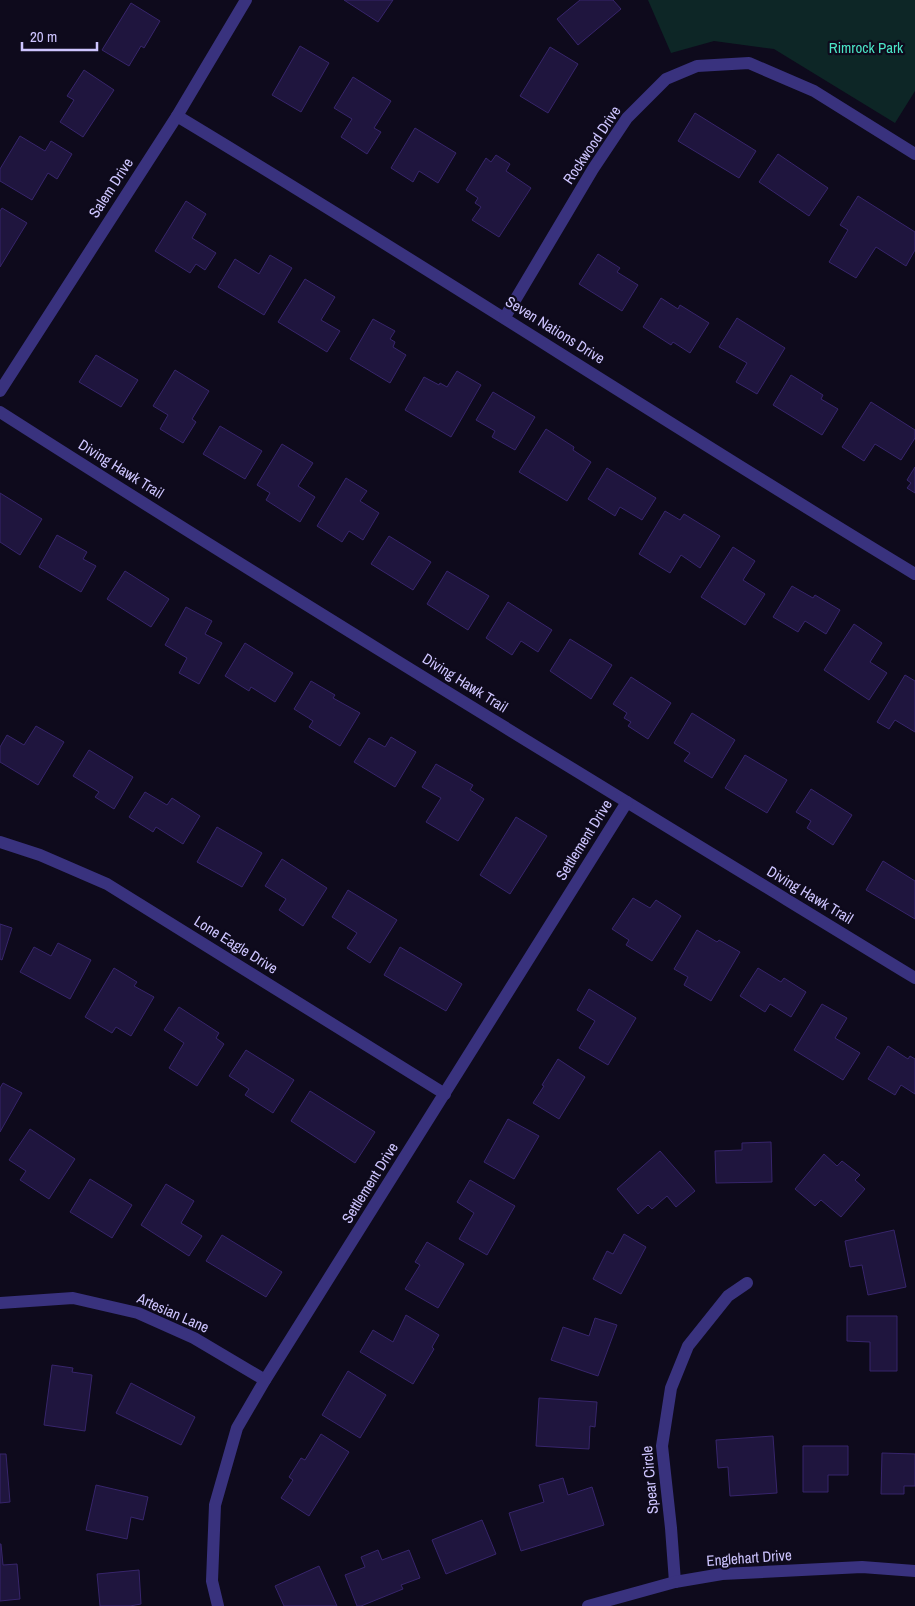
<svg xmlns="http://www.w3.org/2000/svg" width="915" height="1606" viewBox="0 0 915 1606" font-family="'Archivo Narrow',sans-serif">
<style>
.green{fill:#0d2626}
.building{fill:#1f153e;stroke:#37256b}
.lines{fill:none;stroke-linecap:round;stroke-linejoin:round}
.street{stroke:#39327e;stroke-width:12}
.labels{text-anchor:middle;stroke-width:4.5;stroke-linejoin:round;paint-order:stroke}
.park-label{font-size:15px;fill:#4be5c6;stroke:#0e0a1c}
.street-label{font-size:15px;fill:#cec5ff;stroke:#0e0a1c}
</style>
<rect width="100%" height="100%" fill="#0e0a1c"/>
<path class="green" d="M648 0H915V91L895 123 774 49 714 41 671 53Z"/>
<g class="building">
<path d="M344 0H393L378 22Z"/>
<path d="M580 0H613L621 9 578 45 557 19Z"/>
<path d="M131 3 160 21 144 48 141 46 129 66 102 50Z"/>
<path d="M300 46 329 63 301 112 272 95Z"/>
<path d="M550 47 578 64 548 113 520 96Z"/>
<path d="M84 70 114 90 83 137 60 122 74 100 67 96Z"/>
<path d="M353 77 391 101 374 128 381 132 367 154 341 137 352 119 334 108Z"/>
<path d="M695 113 756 151 739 178 678 141Z"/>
<path d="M415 128 456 153 438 183 419 171 413 182 391 168Z"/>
<path d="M20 136 45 151 51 141 72 154 57 179 48 173 32 200 0 181V169Z"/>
<path d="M778 154 828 188 809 216 759 182Z"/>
<path d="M496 155 510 164 506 171 531 188 499 237 472 220 481 207 475 203 478 198 466 190 486 158 491 162Z"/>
<path d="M858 196 915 232V250L906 266 876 247 856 278 829 262 848 230 840 225Z"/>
<path d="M186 201 206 214 192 238 216 253 205 270 196 264 190 273 155 251Z"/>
<path d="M2 208 27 223 0 267V211Z"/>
<path d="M598 254 620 268 617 272 638 285 622 311 579 284Z"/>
<path d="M270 255 292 268 264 315 218 287 235 259 259 274Z"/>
<path d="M305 279 335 297 321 320 340 331 327 352 278 322Z"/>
<path d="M661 298 678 309 680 305 709 323 690 353 673 342 671 345 643 327Z"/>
<path d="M737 318 785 348 757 394 736 382 747 363 719 347Z"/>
<path d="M373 319 395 331 390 339 395 342 393 347 406 355 390 383 350 359Z"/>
<path d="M96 355 138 380 121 407 79 382Z"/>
<path d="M175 370 209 391 192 419 196 422 183 443 160 429 168 415 153 406Z"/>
<path d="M457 371 481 385 451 437 405 410 424 377 439 385 440 383 447 387Z"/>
<path d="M791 375 823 395 821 399 838 409 822 435 773 405Z"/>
<path d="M493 392 535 417 515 450 492 437 495 431 476 420Z"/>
<path d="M871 402 915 430V438L901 460 875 444 864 461 842 447Z"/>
<path d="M220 426 262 451 245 479 203 454Z"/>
<path d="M546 429 574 447 573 450 591 462 567 501 519 472Z"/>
<path d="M282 444 313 463 298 486 315 497 300 522 266 500 270 493 257 485Z"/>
<path d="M915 467V493L907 488 911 483 907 480Z"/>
<path d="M607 468 656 498 642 520 620 507 615 516 588 499Z"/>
<path d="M346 478 367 491 360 501 379 513 363 540 349 531 342 542 317 526Z"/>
<path d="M0 493 42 519 20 555 0 542Z"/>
<path d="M665 511 680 520 684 514 720 536 700 568 681 555 670 573 639 554Z"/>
<path d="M57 535 87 552 83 559 96 566 81 592 39 567Z"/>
<path d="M389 536 431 562 413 590 371 564Z"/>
<path d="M733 547 755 561 743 580 765 594 745 625 701 597Z"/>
<path d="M125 571 169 599 151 627 107 599Z"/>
<path d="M447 571 489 596 468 630 427 604Z"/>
<path d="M792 586 813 598 815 595 840 610 826 634 805 621 798 632 773 617Z"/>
<path d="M508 602 552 630 538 652 521 641 512 655 486 638Z"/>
<path d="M186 607 212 621 205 634 222 643 199 684 179 673 187 658 165 645Z"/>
<path d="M854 624 882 643 870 662 887 673 869 700 824 670Z"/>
<path d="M570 639 612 665 591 699 550 671Z"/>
<path d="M245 643 293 673 275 702 251 687 249 691 225 676Z"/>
<path d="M905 675 915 681V732L895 720 889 729 877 722Z"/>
<path d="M631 677 671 703 648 739 628 726 631 722 624 718 627 713 613 704Z"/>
<path d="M311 681 335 695 333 698 360 713 340 746 309 727 313 721 294 709Z"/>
<path d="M692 713 735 740 712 778 684 761 690 753 674 743Z"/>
<path d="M36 726 64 742 38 785 0 762V747L7 735 24 745Z"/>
<path d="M391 737 416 752 395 787 354 762 369 738 385 747Z"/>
<path d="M89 750 133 777 114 809 95 797 99 792 73 776Z"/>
<path d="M745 755 787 780 767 813 725 788Z"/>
<path d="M436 764 473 785 470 790 484 799 458 841 426 822 441 798 422 787Z"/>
<path d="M811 789 852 815 833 845 807 828 811 821 796 812Z"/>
<path d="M145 792 167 805 172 798 200 816 183 844 156 827 153 832 129 817Z"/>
<path d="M516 817 547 836 510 894 480 875Z"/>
<path d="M217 827 262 853 242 887 197 862Z"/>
<path d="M282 859 327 888 303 926 279 910 286 899 265 886Z"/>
<path d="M883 861 915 881V919L866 890Z"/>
<path d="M348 890 397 920 370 963 347 948 357 933 332 917Z"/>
<path d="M633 898 650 908 656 900 681 916 652 961 626 945 629 940 612 929Z"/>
<path d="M0 924 12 928 2 960 0 959Z"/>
<path d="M697 930 717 942 719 940 740 952 711 1001 684 985 688 977 674 969Z"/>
<path d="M58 943 91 960 70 999 20 972 34 947 51 956Z"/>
<path d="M400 947 462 984 446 1011 384 975Z"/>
<path d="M114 968 137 982 134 986 154 997 131 1036 116 1027 112 1033 85 1017Z"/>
<path d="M758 968 781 982 784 978 806 992 791 1017 770 1004 765 1012 740 996Z"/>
<path d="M589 989 636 1018 608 1065 579 1048 595 1021 577 1010Z"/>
<path d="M822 1004 847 1018 835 1038 860 1053 843 1080 794 1050Z"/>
<path d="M179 1007 219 1033 216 1038 224 1044 197 1086 169 1068 184 1043 164 1030Z"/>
<path d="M888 1046 908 1059 910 1056 915 1059V1094L901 1085 895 1095 868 1079Z"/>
<path d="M246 1050 294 1080 273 1113 245 1095 249 1089 229 1076Z"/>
<path d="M558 1059 585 1077 559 1119 533 1103 544 1086 542 1085Z"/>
<path d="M3 1083 22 1093 0 1132V1088Z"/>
<path d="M310 1091 375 1132 355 1163 291 1121Z"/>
<path d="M508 1119 539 1136 514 1179 484 1162Z"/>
<path d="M30 1129 75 1159 49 1199 20 1180 26 1171 9 1160Z"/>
<path d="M771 1142 772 1182 716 1183 715 1151 742 1150V1143Z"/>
<path d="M660 1151 695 1191 676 1207 667 1196 652 1209 648 1205 638 1214 617 1189Z"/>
<path d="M824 1154 837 1166 842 1161 860 1175 855 1180 865 1189 841 1217 821 1200 815 1206 795 1189Z"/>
<path d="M90 1179 132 1205 112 1238 70 1212Z"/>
<path d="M470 1180 515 1206 487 1255 459 1239 474 1213 457 1202Z"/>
<path d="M166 1184 194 1201 181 1223 202 1236 189 1256 141 1225Z"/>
<path d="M894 1230 906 1287 868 1295 862 1265 850 1267 845 1241Z"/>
<path d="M624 1234 646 1247 621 1294 593 1279 607 1251 613 1254Z"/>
<path d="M222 1235 282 1272 266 1297 206 1261Z"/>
<path d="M427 1242 464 1264 438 1308 405 1289 420 1265 415 1262Z"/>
<path d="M406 1315 439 1335 432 1347 434 1349 413 1384 360 1352 373 1330 393 1342Z"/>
<path d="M847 1316H897V1371H870V1342L847 1341Z"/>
<path d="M595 1318 617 1325 598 1376 551 1360 563 1327 589 1336Z"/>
<path d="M52 1365 73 1368 72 1372 92 1375 85 1431 44 1425Z"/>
<path d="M348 1371 386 1395 360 1438 322 1415Z"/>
<path d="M131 1383 195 1417 181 1445 116 1413Z"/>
<path d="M539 1398 597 1402 595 1427 590 1426 589 1449 536 1446Z"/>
<path d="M321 1434 349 1452 309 1516 281 1498 293 1480 289 1477 301 1458 305 1460Z"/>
<path d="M773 1436 777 1493 730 1496 728 1467 718 1468 716 1440Z"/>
<path d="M803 1446H848V1475H828V1492H803Z"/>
<path d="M882 1453 915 1454V1486H904V1494H881Z"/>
<path d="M0 1454H6L10 1502 0 1503Z"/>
<path d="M563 1478 568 1495 592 1487 604 1525 521 1551 509 1513 544 1502 539 1485Z"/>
<path d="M96 1485 148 1497 143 1520 131 1517 127 1539 86 1530Z"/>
<path d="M482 1520 496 1554 446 1574 432 1540Z"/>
<path d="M0 1544H1L3 1565 17 1564 20 1599 0 1601Z"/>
<path d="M378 1550 382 1560 409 1550 420 1578 401 1585 403 1589 361 1606H357L345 1575 365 1567 361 1557Z"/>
<path d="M319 1566 337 1606H284L275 1586Z"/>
<path d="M139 1570 141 1604 130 1606H100L97 1574Z"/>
</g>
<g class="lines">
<g class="street">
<path d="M177 116C425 265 667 424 915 574"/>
<path d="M505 317 593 169 627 118 666 79 697 66 749 63 814 91 915 154"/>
<path d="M0 391 177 116 246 0"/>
<path d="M0 412C302 605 609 791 915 978"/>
<path d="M0 842 40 855 107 884 445 1094"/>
<path d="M0 1303 73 1298 138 1313 194 1338 265 1380"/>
<path d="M675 1582 671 1528 662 1446 671 1388 688 1346 728 1296 747 1283"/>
<path d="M218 1606 212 1581 215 1505 237 1428 265 1380 627 802"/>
<path d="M588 1606 675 1582 722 1574 862 1567 915 1571"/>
</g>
</g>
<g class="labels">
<g class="park-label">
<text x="866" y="53">Rimrock Park</text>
</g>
<g class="street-label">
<text transform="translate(592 145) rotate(-56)" y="5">Rockwood Drive</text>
<text transform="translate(111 188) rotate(-57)" y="5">Salem Drive</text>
<text transform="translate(555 330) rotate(32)" y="5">Seven Nations Drive</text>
<text transform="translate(121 469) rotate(32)" y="5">Diving Hawk Trail</text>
<text transform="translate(465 683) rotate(32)" y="5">Diving Hawk Trail</text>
<text transform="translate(584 840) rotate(-58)" y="5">Settlement Drive</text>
<text transform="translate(810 895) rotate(31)" y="5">Diving Hawk Trail</text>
<text transform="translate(236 945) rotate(32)" y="5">Lone Eagle Drive</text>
<text transform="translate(370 1183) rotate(-58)" y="5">Settlement Drive</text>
<text transform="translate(173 1313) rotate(24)" y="5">Artesian Lane</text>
<text transform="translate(650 1480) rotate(-95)" y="5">Spear Circle</text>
<text transform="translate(749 1558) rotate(-4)" y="5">Englehart Drive</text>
</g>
</g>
<path d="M22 42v8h75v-8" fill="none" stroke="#cec5ff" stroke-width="2.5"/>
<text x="30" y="42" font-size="15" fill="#cec5ff" stroke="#0e0a1c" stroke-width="4" paint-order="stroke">20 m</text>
</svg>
